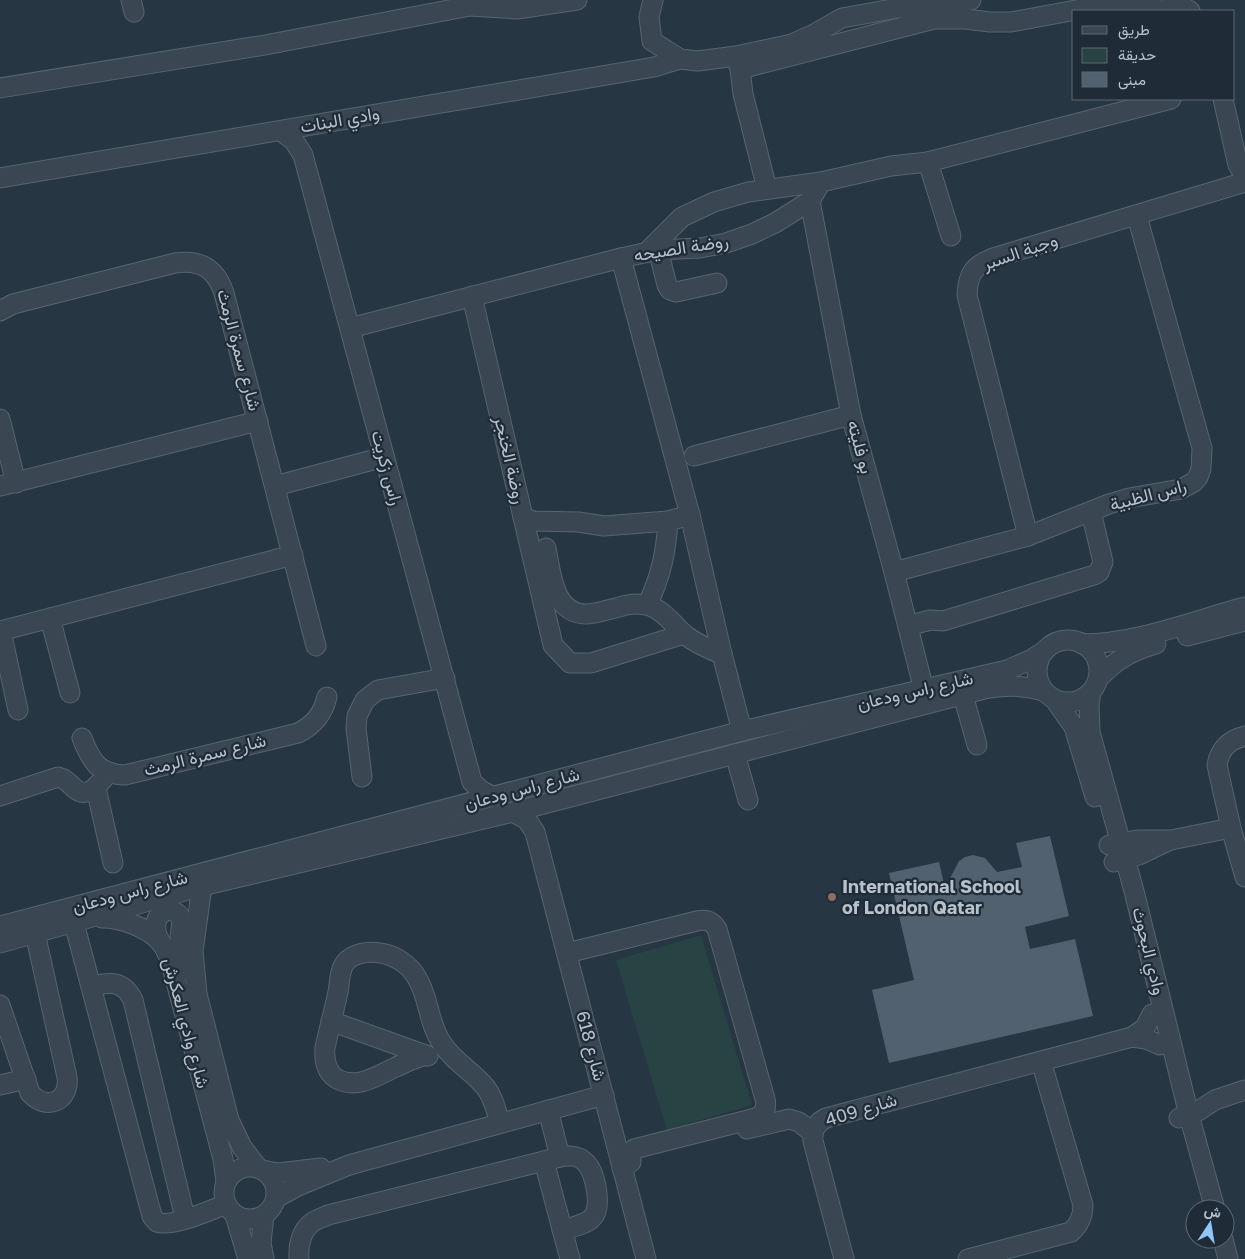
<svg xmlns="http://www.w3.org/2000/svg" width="1245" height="1259" viewBox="0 0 1245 1259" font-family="'Golos Text',Vazirmatn,sans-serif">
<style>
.green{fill:#284343}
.building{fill:#51616f}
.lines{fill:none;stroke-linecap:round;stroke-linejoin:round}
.minor-casing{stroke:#58656f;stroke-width:21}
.minor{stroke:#3a4752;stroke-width:19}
.education-dot{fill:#8d6e63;stroke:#1f2c37;stroke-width:2}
.labels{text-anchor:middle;stroke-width:4.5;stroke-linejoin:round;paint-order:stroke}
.street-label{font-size:18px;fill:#b7c2cc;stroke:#1f2c37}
.poi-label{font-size:18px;font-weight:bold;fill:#b7c2cc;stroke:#1f2c37;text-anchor:start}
</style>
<rect width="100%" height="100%" fill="#263642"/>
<path class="green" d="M701 935 752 1105 667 1130 616 960Z"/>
<path class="building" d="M1050 836 1069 916 1025 927 1030 949 1075 939 1093 1016 889 1063 872 990 914 980 889 873 939 862 945 888 959 861 965 857 973 855 985 858 997 872 1022 867 1016 843Z"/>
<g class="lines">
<g class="minor-casing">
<g id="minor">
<path d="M131 0 134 12"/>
<path d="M653 0 649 17 652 41 680 59 698 61 736 56 792 44 814 34 842 18 898 8 971 0"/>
<path d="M1172 0 1190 11"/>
<path d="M736 57 740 69 743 94 767 189"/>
<path d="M740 69 934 19H965L990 22H1011L1130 0C1142 1 1150 3 1160 11"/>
<path d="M0 88 265 45 470 6 517 9 577 0"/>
<path d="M1223 99 1238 165 1245 177"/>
<path d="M281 131 294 141 303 155 472 782 482 791 494 797"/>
<path d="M928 162 951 236"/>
<path d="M0 178 654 67 680 59"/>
<path d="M810 201 851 415 894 572 924 690"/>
<path d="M658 250 667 285 670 290 676 292 717 283"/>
<path d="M647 252 682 217 714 202 748 192 821 182"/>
<path d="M621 258 690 515 722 654"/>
<path d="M472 296 523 517 533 521 578 522 604 526 668 521 690 515"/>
<path d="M0 311 13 304 175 263C201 259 216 269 224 293L316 646"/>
<path d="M350 328 621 258 658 250 700 248 726 243 752 234 775 223 810 201 821 182 891 166 928 162 1171 99"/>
<path d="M0 419 16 483"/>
<path d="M694 456 851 415"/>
<path d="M0 486 258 421"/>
<path d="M275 486 384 457"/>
<path d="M523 517 553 645 570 663H591L684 634"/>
<path d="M1028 536 967 295C968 274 973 266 993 258L1245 182"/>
<path d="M546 548C551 572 553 614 586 614 596 614 606 610 616 608 627 604 638 602 650 606 664 611 674 625 685 635 697 644 708 649 722 654L742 731"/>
<path d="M894 572 1028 536 1109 504 1129 498 1181 489 1194 482 1198 477 1201 469 1202 448 1137 216"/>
<path d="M647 605C661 577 666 552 668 521"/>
<path d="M50 618 70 693"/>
<path d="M908 626 930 620 943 621 1094 575 1099 572 1103 562 1091 512"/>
<path d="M0 631 293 555"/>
<path d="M1 631 18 710"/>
<path d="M1187 636 1245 621"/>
<circle cx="1068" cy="671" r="31"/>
<path d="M1082 644C1136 644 1193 621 1245 607"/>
<path d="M1098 679C1115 660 1132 651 1156 644"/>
<path d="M1091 692 1089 705 1090 732 1134 891 1189 1115 1215 1209"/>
<path d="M963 695 977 745"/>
<path d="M1055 700 1074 727 1095 797"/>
<path d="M1245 736C1229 740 1220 748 1217 765L1231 828 1245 877"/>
<path d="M82 738C91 761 98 774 125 775L298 733C314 725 323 714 327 697"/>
<path d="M735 754 748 800"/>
<path d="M362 777 356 728 357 716 365 700 378 690 445 678"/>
<path d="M96 788 113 863"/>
<path d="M0 796 58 777C66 779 69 783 74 788 89 801 100 782 109 772"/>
<path d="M513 812 527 820 535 832 646 1259"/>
<path d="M1109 845 1137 840H1171L1231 828"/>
<path d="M1114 862 1139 855 1168 841"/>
<path d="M202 886 193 951 197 994 229 1120 242 1147 258 1168"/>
<path d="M102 918C120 918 148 927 160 942 166 948 168 955 171 963L223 1159 226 1182"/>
<path d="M74 923 152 1216 157 1222C171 1228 211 1210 226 1204"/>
<path d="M0 926 742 731 1007 670 1032 659 1043 652"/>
<path d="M159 939C146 914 174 901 181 919 183 926 179 935 180 943 182 952 185 961 188 970"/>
<path d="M0 943 202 886 513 812 984 689C1004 685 1023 685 1043 691"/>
<path d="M567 953 697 921C706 919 712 921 717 929L765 1099C767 1108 764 1114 756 1118L634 1149 631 1152V1162L622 1168"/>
<path d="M91 986C110 982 123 980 133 1000L185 1218"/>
<path d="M0 1005 30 1093C46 1111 70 1102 67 1077L35 933"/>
<path d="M331 1021 428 1056"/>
<path d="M1132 1037 1146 1039 1160 1045"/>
<path d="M426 1055C415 1058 406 1062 396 1067 378 1075 358 1090 337 1079 326 1072 324 1060 325 1048 329 1029 334 1011 338 992 340 982 339 971 345 963 352 953 369 951 380 953 395 955 410 965 417 978 429 997 428 1022 441 1042 453 1062 473 1071 486 1088 494 1098 496 1111 500 1123"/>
<path d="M0 1085 26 1079"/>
<path d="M548 1110 560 1157"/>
<path d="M1179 1118 1198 1111 1215 1100 1245 1090"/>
<path d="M747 1129 789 1119 799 1122 813 1133"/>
<path d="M544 1161 570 1259"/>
<circle cx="250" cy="1193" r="26"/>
<path d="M262 1170 278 1173 321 1168"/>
<path d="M276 1198 298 1186 349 1165 604 1095"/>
<path d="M235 1215 248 1259"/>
<path d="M264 1215 261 1243 264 1259"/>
<path d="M1223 1239 1228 1259"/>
<path d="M299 1259C298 1246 301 1230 313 1222 317 1219 324 1217 328 1215L560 1157C570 1155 579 1155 586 1163 595 1172 603 1208 592 1218 585 1225 572 1227 562 1230"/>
<path d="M844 1259 813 1141C812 1130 816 1123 826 1118L1132 1037 1145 1028 1152 1014"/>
<path d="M968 1259 1071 1232C1079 1225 1083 1217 1083 1205L1041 1061"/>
</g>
</g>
<use href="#minor" class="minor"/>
</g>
<circle class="education-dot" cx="832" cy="897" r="5"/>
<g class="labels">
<g class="street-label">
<text transform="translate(340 120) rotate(-10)" y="6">وادي البنات</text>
<text transform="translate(681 248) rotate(-9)" y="6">روضة الصيحه</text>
<text transform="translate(1020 252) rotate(-19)" y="6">وجبة السبر</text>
<text transform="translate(239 350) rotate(75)" y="6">شارع سمرة الرمث</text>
<text transform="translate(860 447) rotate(75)" y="6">بو فليته</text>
<text transform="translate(510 460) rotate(77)" y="6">روضة الخنجر</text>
<text transform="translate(387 468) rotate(75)" y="6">راس زكريت</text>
<text transform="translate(1148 495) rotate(-15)" y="6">راس الظبية</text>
<text transform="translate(915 691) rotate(-13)" y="6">شارع راس ودعان</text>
<text transform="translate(205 755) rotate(-14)" y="6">شارع سمرة الرمث</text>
<text transform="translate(522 789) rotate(-15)" y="6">شارع راس ودعان</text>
<text transform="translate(130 892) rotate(-15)" y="6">شارع راس ودعان</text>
<text transform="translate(1149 951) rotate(76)" y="6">وادي البحوث</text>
<text transform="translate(186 1023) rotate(75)" y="6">شارع وادي العكرش</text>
<text transform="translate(591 1046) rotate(75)" y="6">شارع 618</text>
<text transform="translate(861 1110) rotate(-17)" y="6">شارع 409</text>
</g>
<g class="poi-label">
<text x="842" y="893">International School<tspan x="842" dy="21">of London Qatar</tspan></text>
</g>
</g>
<rect x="1072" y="10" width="162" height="90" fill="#1f2c37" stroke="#5c6873"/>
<rect x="1082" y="26" width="25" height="8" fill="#3a4752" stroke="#5c6873"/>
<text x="1118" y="35" font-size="15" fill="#b7c2cc">طريق</text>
<rect x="1082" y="48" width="25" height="15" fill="#284343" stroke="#5c6873"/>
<text x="1118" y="60" font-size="15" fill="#b7c2cc">حديقة</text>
<rect x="1082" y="72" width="25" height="15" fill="#51616f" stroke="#5c6873"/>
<text x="1118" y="85" font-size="15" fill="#b7c2cc">مبنى</text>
<g transform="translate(1210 1224) rotate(12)"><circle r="24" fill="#1f2c37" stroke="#5c6873"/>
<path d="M0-4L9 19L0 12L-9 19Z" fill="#8fc5f9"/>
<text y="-8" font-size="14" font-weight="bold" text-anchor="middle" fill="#b7c2cc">ش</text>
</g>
</svg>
